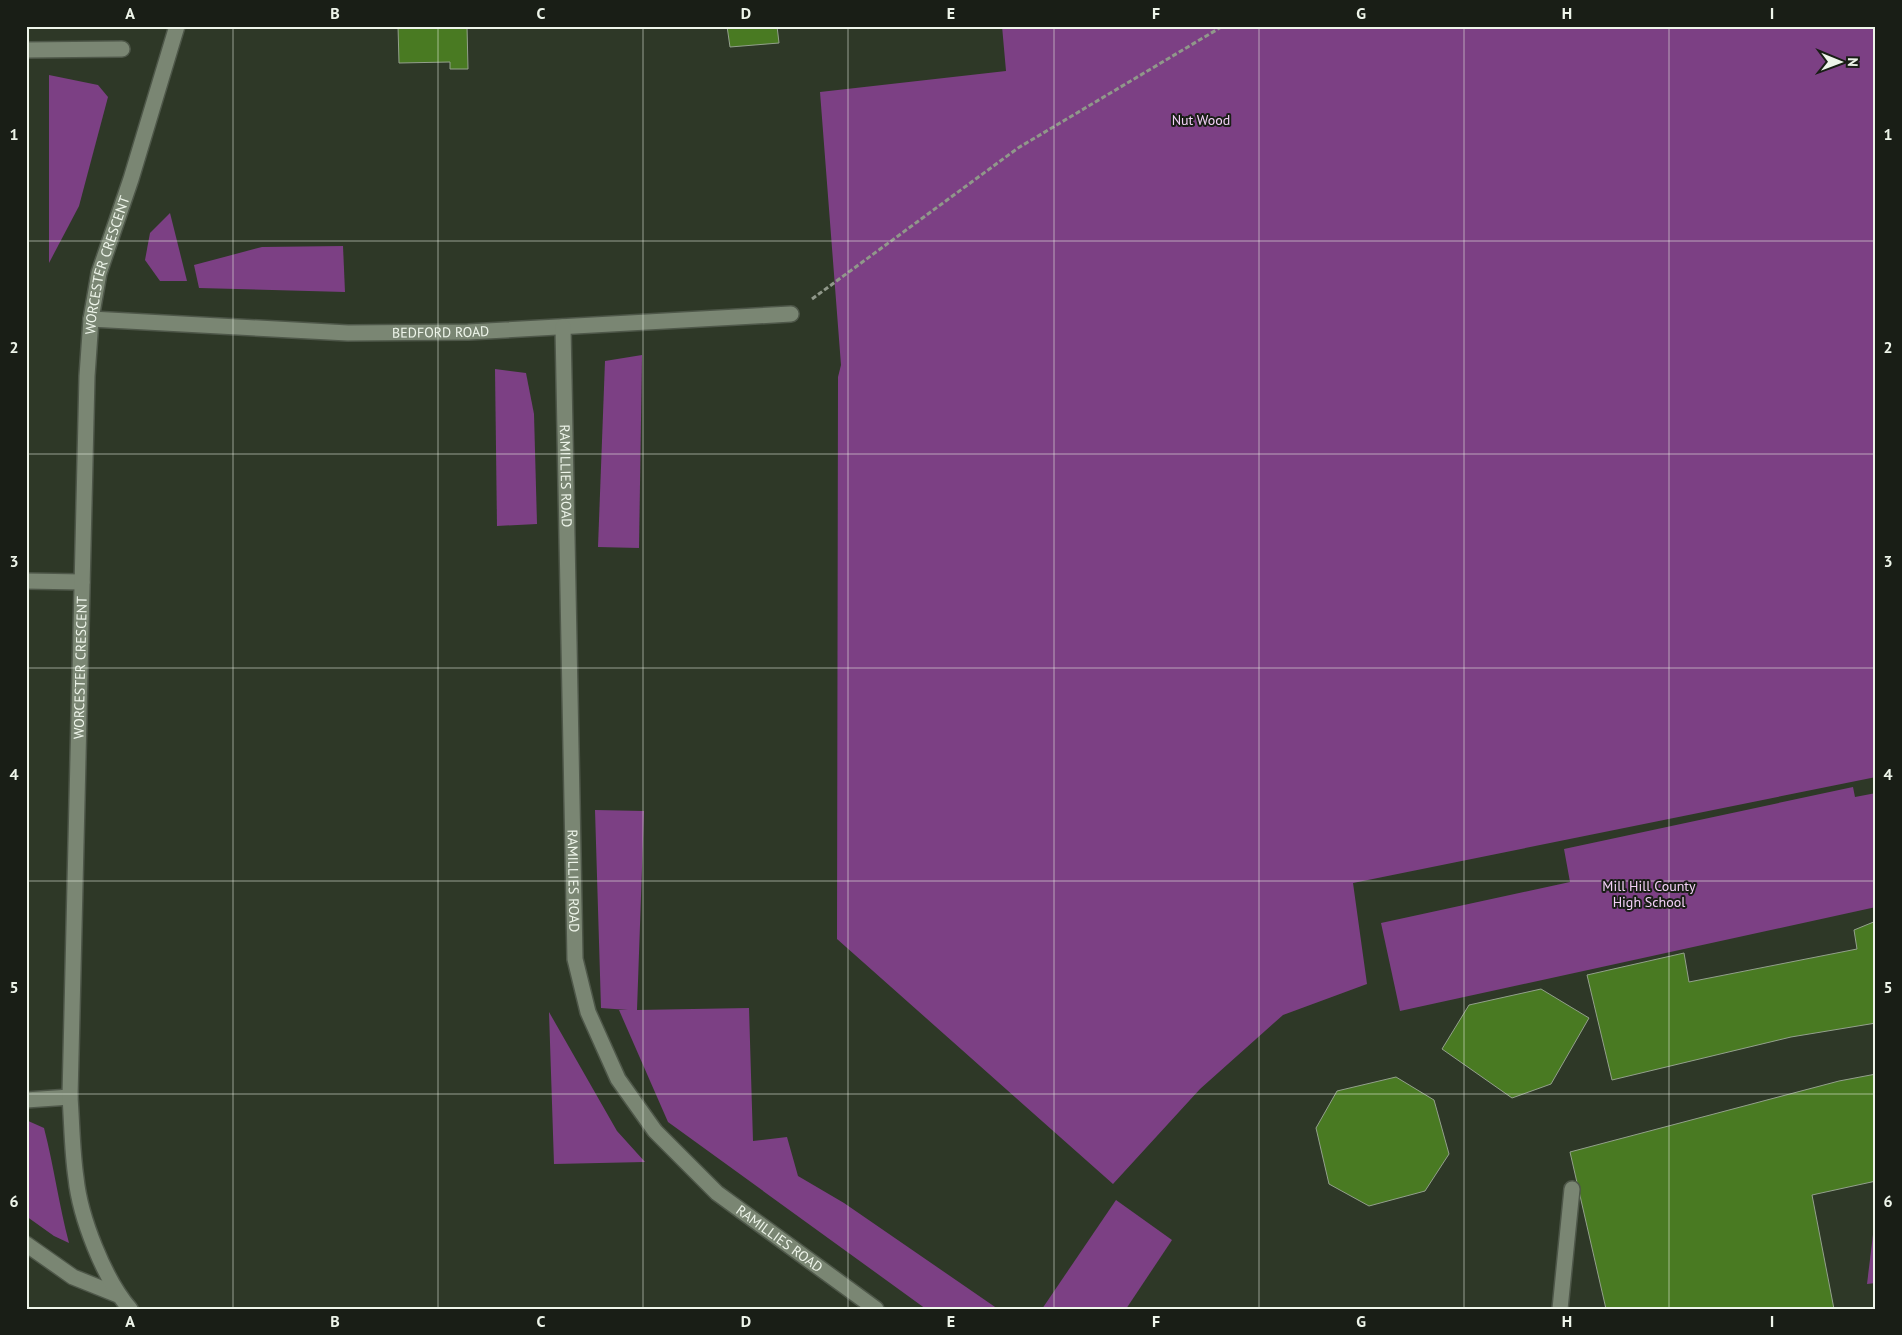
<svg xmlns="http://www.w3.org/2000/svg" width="1902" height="1335" viewBox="0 0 1902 1335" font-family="'PT Sans',sans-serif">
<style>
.green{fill:#7c4084}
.building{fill:#497a22;stroke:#93a08c}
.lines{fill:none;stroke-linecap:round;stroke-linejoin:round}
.lane-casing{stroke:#4e5749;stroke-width:18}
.street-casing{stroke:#4e5749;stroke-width:18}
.path{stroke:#90988a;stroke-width:3;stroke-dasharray:5 2.5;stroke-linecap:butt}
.lane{stroke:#7a8673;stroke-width:15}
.street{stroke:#7a8673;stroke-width:15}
.grid{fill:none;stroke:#eef5ea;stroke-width:1;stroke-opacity:0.55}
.labels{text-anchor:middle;stroke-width:4;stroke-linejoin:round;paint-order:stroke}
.park-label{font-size:14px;fill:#f4d1f8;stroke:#191e16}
.street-label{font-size:14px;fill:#eef5ea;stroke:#191e16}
.neatline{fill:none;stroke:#eef5ea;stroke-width:2}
.grid-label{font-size:16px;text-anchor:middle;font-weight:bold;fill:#eef5ea}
</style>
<rect width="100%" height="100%" fill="#2e3827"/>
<g class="green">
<path d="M1002 26H1876V777L1353 883 1367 984 1283 1015 1200 1089 1113 1184 837 939 838 377 841 365 820 92 1006 71Z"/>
<path d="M49 75 98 85 108 97 79 206 49 263Z"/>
<path d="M170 213 187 281H160L145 260 150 233Z"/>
<path d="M343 246 345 292 199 288 194 265 262 247Z"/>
<path d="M642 355 639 548 598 547 605 361Z"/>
<path d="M495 369 526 373 534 414 537 524 497 526Z"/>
<path d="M1853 787 1855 797 1876 793V907L1400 1011 1381 923 1570 882 1564 849Z"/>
<path d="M595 810 644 811 637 1010 749 1008 753 1141 787 1137 798 1176 844 1203 998 1309H926L668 1122 619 1010H628L601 1008Z"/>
<path d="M549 1012 617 1131 645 1162 554 1164Z"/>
<path d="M26 1120 44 1128C54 1167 59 1205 69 1243L54 1236 26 1216Z"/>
<path d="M1116 1200 1172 1240 1126 1309H1042Z"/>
<path d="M1876 1210V1283L1867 1284Z"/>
</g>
<g class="building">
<path d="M398 26H467L468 69H450V62L399 63Z"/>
<path d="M727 26H777L779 43 730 47Z"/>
<path d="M1876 921V1023L1791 1037 1612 1080 1587 975 1684 953 1689 982 1857 949 1854 930Z"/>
<path d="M1541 989 1589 1018 1551 1084 1512 1098 1442 1049 1469 1005Z"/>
<path d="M1876 1074V1181L1812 1195 1834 1309H1606L1570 1152 1839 1081Z"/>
<path d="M1396 1077 1434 1100 1449 1154 1425 1191 1369 1206 1329 1184 1316 1128 1337 1091Z"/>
</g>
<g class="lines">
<g class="lane-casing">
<path id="lane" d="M1560 1309 1572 1189"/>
</g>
<g class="street-casing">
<g id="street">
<path d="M26 50 122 49"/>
<path id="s1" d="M91 319 348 333 468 332 791 314"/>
<path id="s2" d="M563 327 575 959 588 1012 618 1079 655 1131 717 1193 876 1309"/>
<path d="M26 581 82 582"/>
<path d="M26 1100 70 1097"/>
<path d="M26 1244 73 1277 118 1295"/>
<path id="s3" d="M130 1309C104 1279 80 1217 76 1178 72 1151 72 1124 70 1097L87 376 91 319 99 273 131 179 177 26"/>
</g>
</g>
<path class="path" d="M812 299 1018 148 1223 26"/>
<use href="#lane" class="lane"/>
<use href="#street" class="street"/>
</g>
<path class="grid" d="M233 26V1309M438 26V1309M643 26V1309M848 26V1309M1054 26V1309M1259 26V1309M1464 26V1309M1669 26V1309M26 241H1876M26 454H1876M26 668H1876M26 881H1876M26 1094H1876"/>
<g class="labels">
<g class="park-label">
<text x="1201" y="125">Nut Wood</text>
<text x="1649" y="891">Mill Hill County<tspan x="1649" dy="16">High School</tspan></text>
</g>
<g class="street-label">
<text dy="5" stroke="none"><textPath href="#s3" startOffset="1059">WORCESTER CRESCENT</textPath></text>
<text dy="5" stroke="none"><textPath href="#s1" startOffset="350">BEDFORD ROAD</textPath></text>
<text dy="5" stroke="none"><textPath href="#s2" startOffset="149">RAMILLIES ROAD</textPath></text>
<text dy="5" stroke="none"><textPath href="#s3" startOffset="654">WORCESTER CRESCENT</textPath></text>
<text dy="5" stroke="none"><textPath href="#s2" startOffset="554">RAMILLIES ROAD</textPath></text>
<text dy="5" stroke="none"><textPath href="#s2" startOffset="989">RAMILLIES ROAD</textPath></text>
</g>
</g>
<rect width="1902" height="1335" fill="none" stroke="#191e16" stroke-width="55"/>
<g transform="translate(1840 62) rotate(91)" stroke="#191e16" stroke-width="4" paint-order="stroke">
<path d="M0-4L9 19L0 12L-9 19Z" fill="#eef5ea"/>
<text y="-8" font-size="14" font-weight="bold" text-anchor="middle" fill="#eef5ea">N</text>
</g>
<rect x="28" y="28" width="1846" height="1280" class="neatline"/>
<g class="grid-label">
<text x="130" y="19">A</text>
<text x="335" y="19">B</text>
<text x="541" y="19">C</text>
<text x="746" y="19">D</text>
<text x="951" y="19">E</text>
<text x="1156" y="19">F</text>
<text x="1361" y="19">G</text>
<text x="1567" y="19">H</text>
<text x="1772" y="19">I</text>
<text x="14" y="140">1</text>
<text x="1888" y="140">1</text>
<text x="14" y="353">2</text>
<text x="1888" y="353">2</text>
<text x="14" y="567">3</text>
<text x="1888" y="567">3</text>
<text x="14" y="780">4</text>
<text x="1888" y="780">4</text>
<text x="14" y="993">5</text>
<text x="1888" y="993">5</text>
<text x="14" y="1207">6</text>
<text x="1888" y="1207">6</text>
<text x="130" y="1327">A</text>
<text x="335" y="1327">B</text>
<text x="541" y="1327">C</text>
<text x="746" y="1327">D</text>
<text x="951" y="1327">E</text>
<text x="1156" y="1327">F</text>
<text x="1361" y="1327">G</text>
<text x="1567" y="1327">H</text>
<text x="1772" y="1327">I</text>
</g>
</svg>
